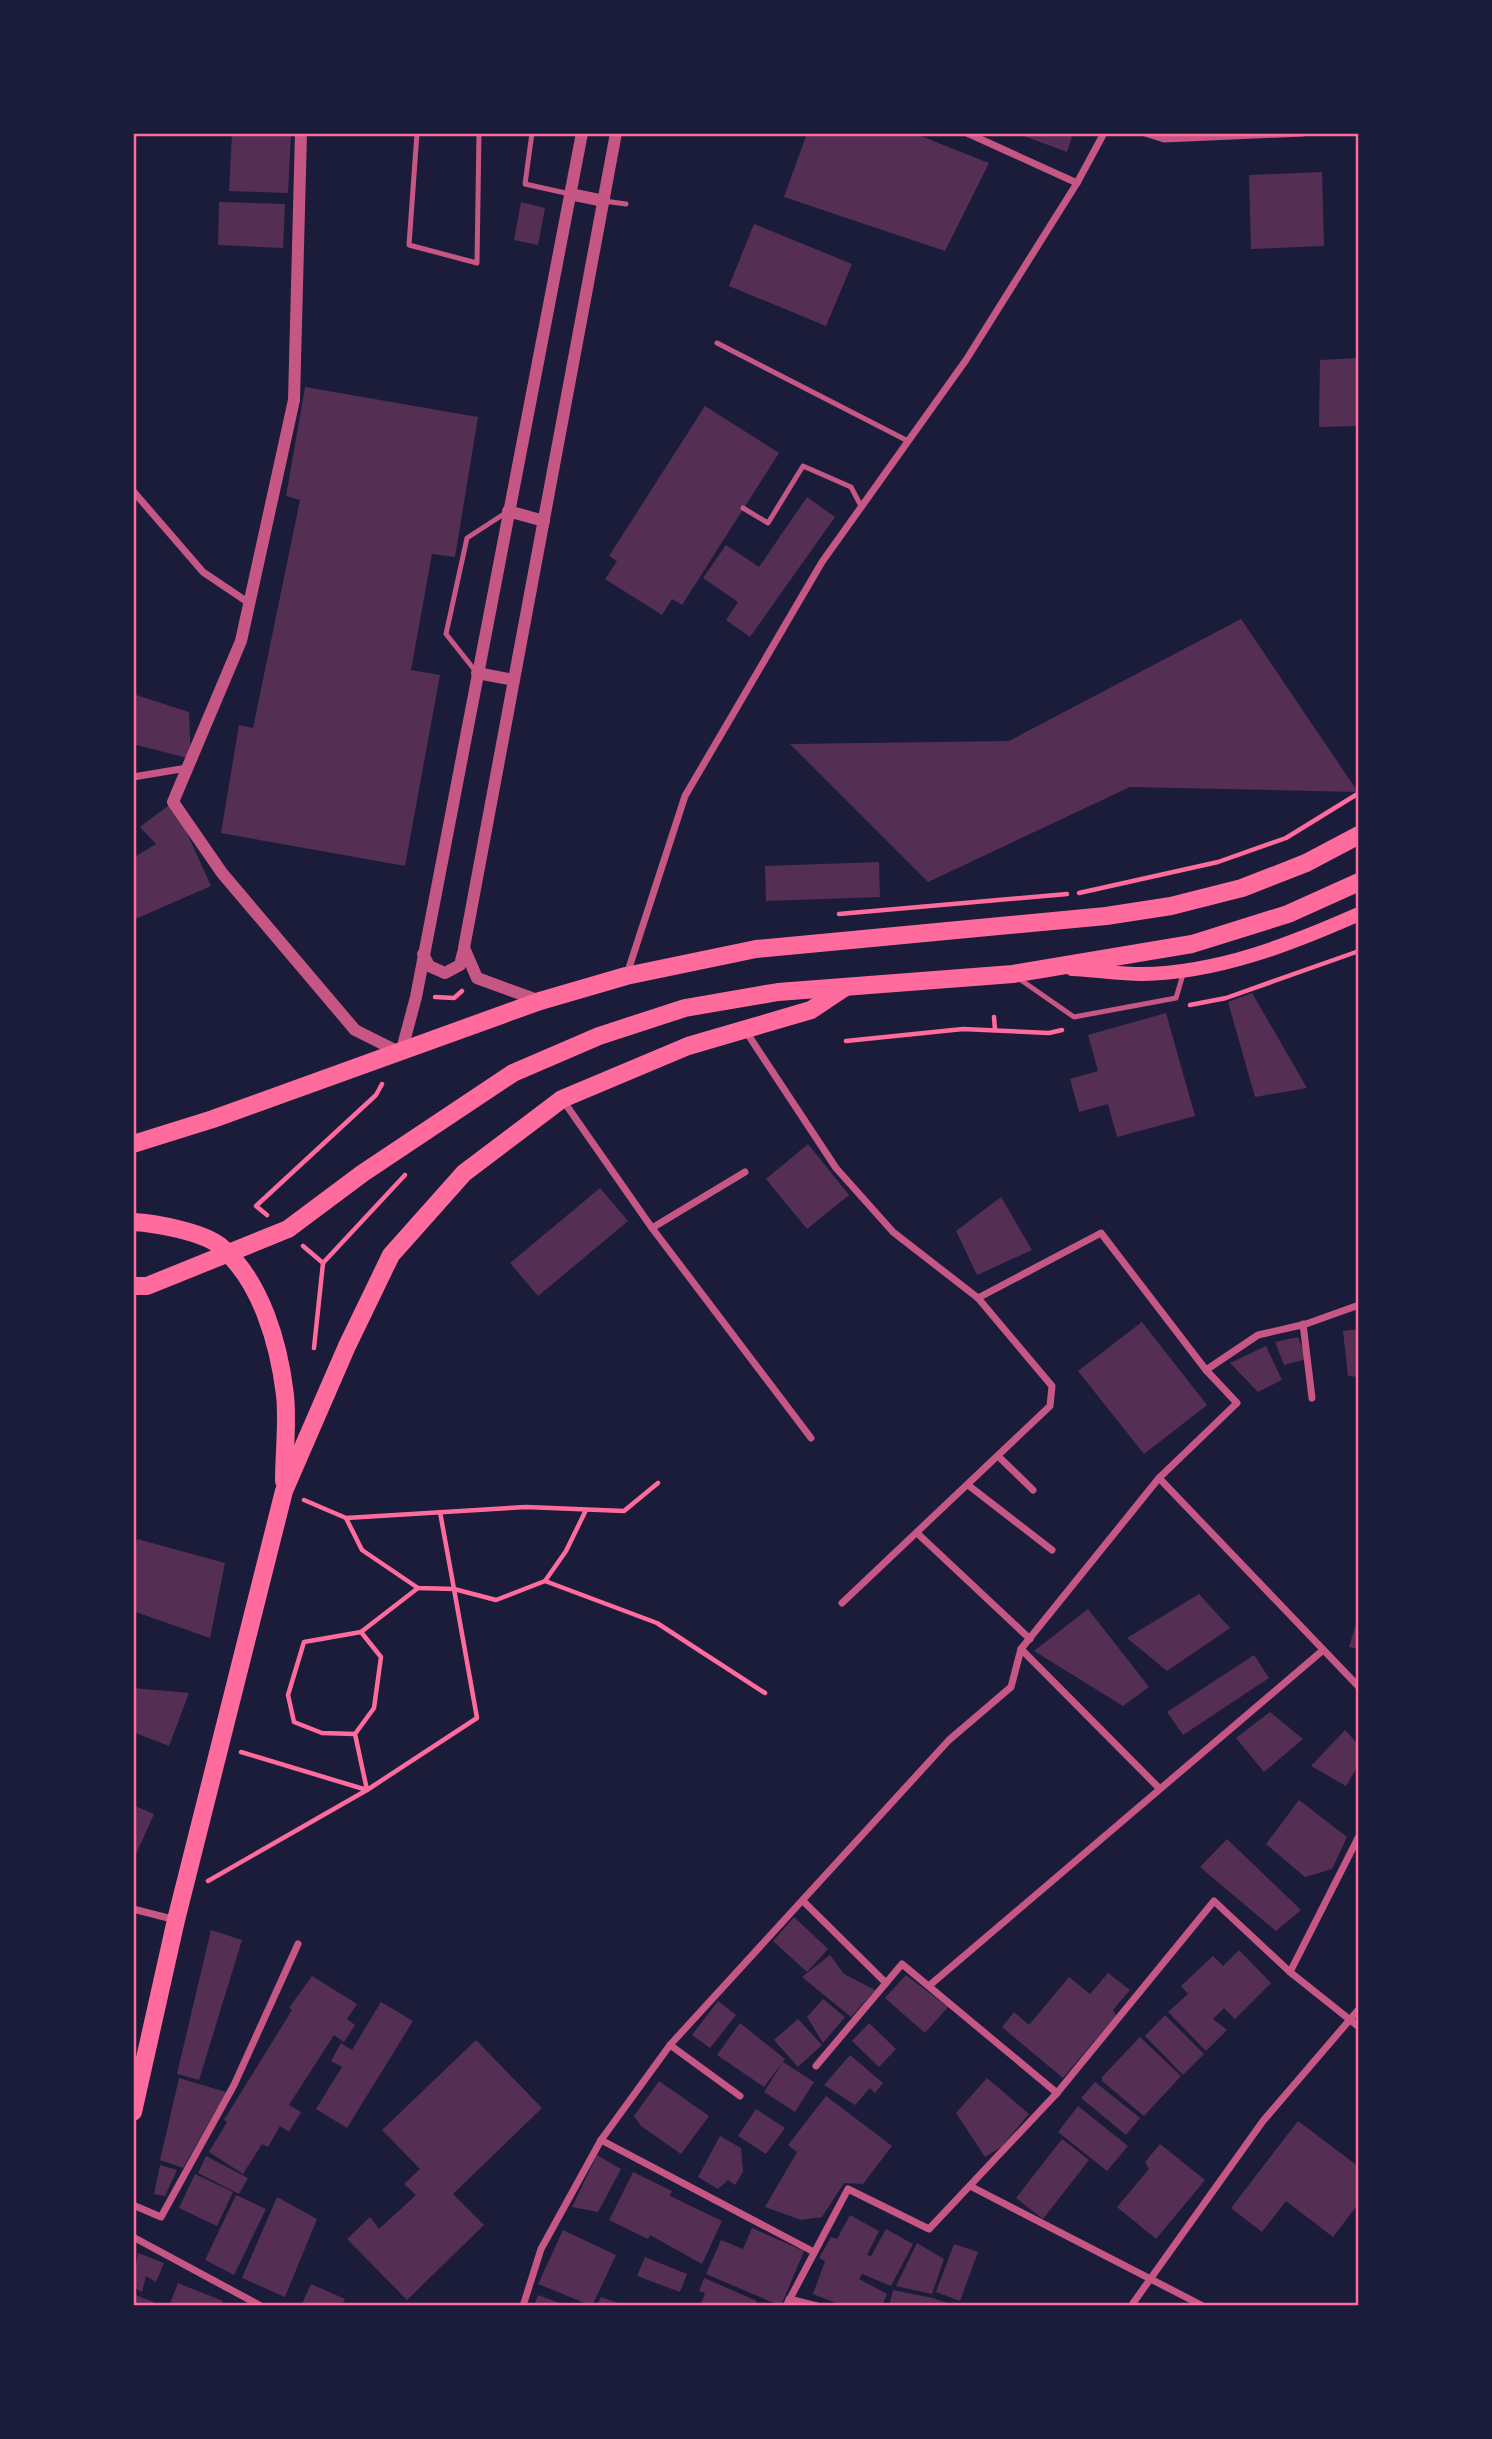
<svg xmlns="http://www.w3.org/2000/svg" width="1492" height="2439" viewBox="0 0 1492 2439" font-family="'Alegreya Sans',sans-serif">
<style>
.building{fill:#542f53}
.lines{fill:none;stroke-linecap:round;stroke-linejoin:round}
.path{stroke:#ff6b9d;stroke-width:4.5}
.service{stroke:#c65784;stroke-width:5}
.minor{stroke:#c65784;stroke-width:7}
.tertiary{stroke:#c65784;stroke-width:12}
.secondary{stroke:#ff6b9d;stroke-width:14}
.primary{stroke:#ff6b9d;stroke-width:18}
.neatline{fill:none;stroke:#ff6b9d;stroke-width:2.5}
</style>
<rect width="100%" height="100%" fill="#1b1b3a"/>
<g class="building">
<path d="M232 133H291L288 193 229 191Z"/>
<path d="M807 133H913L989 163 945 251 784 197Z"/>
<path d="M1016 133H1073L1067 152Z"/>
<path d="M1322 172 1324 246 1251 249 1249 175Z"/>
<path d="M219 202 285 204 283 248 218 245Z"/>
<path d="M521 202 545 208 538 245 514 240Z"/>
<path d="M754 224 852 264 826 326 729 286Z"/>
<path d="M1359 358V426L1319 427 1320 360Z"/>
<path d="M305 387 478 417 455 557 432 554 411 670 440 675 405 866 221 833 239 725 253 728 300 500 286 496Z"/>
<path d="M705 406 779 453 682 605 672 599 662 615 605 579 617 561 609 556Z"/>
<path d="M807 497 835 517 750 637 726 620 738 602 703 578 726 545 759 567Z"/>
<path d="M1241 619 1358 792 1130 787 928 882 790 744 1009 741Z"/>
<path d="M133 694 189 712 191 759 133 744Z"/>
<path d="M173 802 211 886 133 920V858L156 844 140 827Z"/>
<path d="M879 862 880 897 766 901 765 866Z"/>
<path d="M1252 993 1307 1088 1255 1097 1228 1002Z"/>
<path d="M1166 1013 1195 1116 1117 1137 1108 1104 1079 1112 1070 1079 1098 1071 1088 1035Z"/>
<path d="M808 1144 849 1195 807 1229 766 1179Z"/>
<path d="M600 1188 628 1221 538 1296 510 1263Z"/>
<path d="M1001 1197 1032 1250 977 1275 956 1231Z"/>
<path d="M1142 1322 1207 1405 1144 1454 1078 1371Z"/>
<path d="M1359 1329V1377L1348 1376 1343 1331Z"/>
<path d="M1298 1337 1307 1359 1284 1365 1275 1342Z"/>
<path d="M1266 1346 1282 1380 1258 1392 1230 1363Z"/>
<path d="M137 1539 225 1563 210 1638 133 1611V1557Z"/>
<path d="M1199 1594 1230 1628 1167 1671 1127 1638Z"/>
<path d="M1088 1609 1149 1687 1123 1706 1034 1651Z"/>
<path d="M1359 1614V1649L1349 1647Z"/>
<path d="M1254 1655 1269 1678 1183 1735 1167 1712Z"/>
<path d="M133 1688 189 1693 169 1746 133 1732Z"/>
<path d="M1270 1712 1303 1739 1264 1772 1236 1738Z"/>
<path d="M1345 1730 1359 1745V1764L1346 1786 1311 1766Z"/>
<path d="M1299 1800 1347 1837 1332 1869 1305 1877 1266 1844Z"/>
<path d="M133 1805 154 1814 133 1861Z"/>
<path d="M1227 1839 1301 1910 1276 1931 1200 1867Z"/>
<path d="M794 1917 828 1949 807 1972 773 1941Z"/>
<path d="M211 1930 242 1940 199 2080 177 2074Z"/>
<path d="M1239 1950 1271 1983 1235 2019 1224 2008 1213 2019 1227 2030 1206 2051 1168 2012 1188 1994 1181 1986 1213 1956 1223 1966Z"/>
<path d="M830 1955 844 1974 875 1990 851 2017 802 1977Z"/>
<path d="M1108 1973 1130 1990 1113 2010 1116 2015 1063 2078 1002 2027 1014 2012 1029 2025 1069 1977 1090 1994Z"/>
<path d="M906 1975 948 2007 925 2033 885 1998Z"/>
<path d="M312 1976 357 2004 347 2019 355 2025 344 2042 334 2035 289 2105 301 2112 289 2132 280 2126 268 2147 262 2144 243 2174 209 2152 227 2122 224 2120 292 2010 289 2008Z"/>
<path d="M823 1999 845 2017 823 2043 807 2017Z"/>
<path d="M718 2001 736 2015 710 2048 692 2035Z"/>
<path d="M381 2002 413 2021 347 2128 316 2109 342 2067 331 2061 341 2043 352 2050Z"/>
<path d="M1165 2015 1204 2054 1183 2075 1145 2036Z"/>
<path d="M798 2019 822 2045 798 2067 774 2040Z"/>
<path d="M740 2023 785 2059 764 2087 717 2055Z"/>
<path d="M869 2023 896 2049 879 2067 852 2041Z"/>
<path d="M1140 2037 1181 2076 1144 2116 1102 2081V2077Z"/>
<path d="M476 2040 542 2108 453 2194 484 2225 407 2300 347 2239 370 2217 379 2229 416 2195 404 2184 420 2169 382 2130Z"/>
<path d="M850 2055 883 2083 875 2093 870 2088 855 2105 824 2085Z"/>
<path d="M783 2062 814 2082 795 2112 764 2092Z"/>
<path d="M179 2078 226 2092 183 2168 160 2160Z"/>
<path d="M987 2078 1029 2114 1001 2147 985 2157 956 2113Z"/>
<path d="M659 2081 709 2116 681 2154 641 2126 634 2116Z"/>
<path d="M1095 2082 1140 2118 1126 2135 1081 2098Z"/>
<path d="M826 2096 892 2146 863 2184 844 2183 822 2217 801 2220 765 2207 797 2152 788 2145Z"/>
<path d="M1078 2106 1128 2146 1107 2171 1058 2132Z"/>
<path d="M756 2109 785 2128 766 2154 738 2136Z"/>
<path d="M1298 2121 1359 2167V2203L1333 2237 1286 2201 1262 2232 1231 2208Z"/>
<path d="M720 2136 741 2148 743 2172 735 2185 728 2180 718 2189 698 2177Z"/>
<path d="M1062 2139 1089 2160 1043 2219 1016 2198Z"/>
<path d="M1160 2144 1205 2180 1156 2239 1117 2207 1149 2169 1145 2162Z"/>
<path d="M597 2155 621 2169 598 2212 572 2207Z"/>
<path d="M206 2156 248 2178 239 2194 198 2173Z"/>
<path d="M160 2165 177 2170 165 2196 154 2194Z"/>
<path d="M633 2172 672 2191 670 2196 722 2221 702 2264 650 2235 648 2239 609 2220Z"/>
<path d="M195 2174 233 2192 217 2226 179 2208Z"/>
<path d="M236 2195 266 2209 234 2275 205 2260Z"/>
<path d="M277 2197 317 2219 285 2297 242 2278Z"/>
<path d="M850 2215 879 2231 867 2255 871 2256 886 2229 913 2244 891 2286 862 2274 859 2279 887 2294 882 2306H844L813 2294 825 2261 819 2258 831 2237 837 2239Z"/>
<path d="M752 2228 804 2251 781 2306 706 2274 721 2240 743 2249Z"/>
<path d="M563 2230 616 2255 592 2306 538 2284Z"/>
<path d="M917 2243 944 2259 932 2294 896 2286Z"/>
<path d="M954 2244 978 2252 960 2301 936 2292Z"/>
<path d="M138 2253 164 2263 156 2282 146 2276 142 2292 133 2287Z"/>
<path d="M645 2257 687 2274 680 2292 637 2276Z"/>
<path d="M704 2278 757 2301 755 2306H700L705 2293 699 2291Z"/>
<path d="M178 2283 223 2301 221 2306H169Z"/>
<path d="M311 2284 345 2299 341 2306H301Z"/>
<path d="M893 2290 933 2298 956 2306H889Z"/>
<path d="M133 2294 154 2302 152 2306H133Z"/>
<path d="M538 2295 568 2306H534Z"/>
<path d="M601 2297 626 2306H597Z"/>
</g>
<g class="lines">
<g class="path">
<path d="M1079 893 1218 862 1286 838 1359 793"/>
<path d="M839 914 1067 894"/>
<path d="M435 997 454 998 462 991"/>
<path d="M1190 1005 1226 998 1359 951"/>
<path d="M994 1017 995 1030"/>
<path d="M846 1041 963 1029 1049 1033 1062 1030"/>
<path d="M267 1215 256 1206 376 1095 382 1084"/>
<path d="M303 1246 323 1263 314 1348"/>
<path d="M323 1263 405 1175"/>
<path d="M304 1500 346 1518 362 1550 418 1588 454 1589 477 1718 367 1790 355 1734 322 1733 294 1722 288 1695 304 1642 361 1632 381 1657 374 1708 355 1734"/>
<path d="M440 1512 454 1589 496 1600 545 1581 566 1551 586 1510"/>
<path d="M346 1518 526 1507 624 1511 658 1483"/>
<path d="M545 1581 657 1623 765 1693"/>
<path d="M361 1632 418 1588"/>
<path d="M208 1881 367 1790 241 1752"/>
</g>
<g class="service">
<path d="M417 133 409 245 477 263 479 133"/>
<path d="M532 133 525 184 570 194"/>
<path d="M604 201 626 204"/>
<path d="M717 343 908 441"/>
<path d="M743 508 768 523 803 466 851 487 861 506"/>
<path d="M477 673 446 634 467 538 507 512"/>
<path d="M1018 978 1074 1017 1176 998 1184 971"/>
</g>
<g class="minor">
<path d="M967 133 1077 183"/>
<path d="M1145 133 1164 139 1303 133"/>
<path d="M133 491 203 572 249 603"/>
<path d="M133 777 187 768"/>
<path d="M627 974 685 796 822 562 966 360 1077 183 1104 133"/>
<path d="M745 1030 836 1168 893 1232 978 1298 1101 1233 1206 1370"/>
<path d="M562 1099 652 1228 811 1438"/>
<path d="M652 1228 745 1172"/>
<path d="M1303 1324 1312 1398"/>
<path d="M998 1456 1033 1490"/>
<path d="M1159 1478 1359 1687"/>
<path d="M968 1485 1052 1550"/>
<path d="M917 1533 1030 1639"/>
<path d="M842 1603 1050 1406 1052 1386 978 1298"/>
<path d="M1021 1649 1159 1788"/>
<path d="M803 1901 886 1983 902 1964 1057 2093"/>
<path d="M133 1909 176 1920"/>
<path d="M1290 1972 1359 1836"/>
<path d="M930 1985 1322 1651"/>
<path d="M670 2045 740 2096"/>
<path d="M816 2066 886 1983"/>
<path d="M601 2140 814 2252"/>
<path d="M970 2186 1203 2306"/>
<path d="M133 2205 161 2217 234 2085 298 1944"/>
<path d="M133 2237 261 2306"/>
<path d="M789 2299 817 2306"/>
<path d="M523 2306 541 2249 601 2140 670 2045 949 1740 1011 1687 1021 1649 1159 1478 1237 1403 1206 1370 1258 1335 1306 1324 1359 1305"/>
<path d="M786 2306 848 2189 929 2229 1057 2093 1214 1901 1290 1972 1359 2027"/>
<path d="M1131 2306 1263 2121 1359 2009"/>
</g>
<g class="tertiary">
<path d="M301 133 294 400 241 641 173 802 222 873 355 1030 401 1053 416 997 582 133"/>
<path d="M570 194 604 201"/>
<path d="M508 511 544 521"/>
<path d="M477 673 514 680"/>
<path d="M423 954 429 966 445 973 460 965 464 949"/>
<path d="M540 1001 477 978 464 948 616 133"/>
</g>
<path class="secondary" d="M1072 969C1095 970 1119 974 1142 974 1218 973 1291 944 1359 914"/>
<g class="primary">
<path d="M133 1144 213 1119 540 1001 626 976 756 949 1106 916 1171 906 1242 888 1306 863 1359 835"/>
<path d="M133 1222C155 1223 203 1232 220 1246 261 1280 279 1344 285 1395 288 1423 284 1453 284 1481"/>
<path d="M133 1286H147L288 1229 363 1173 513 1073 599 1036 685 1008 778 992 1013 974 1192 944 1288 914 1359 882"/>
<path d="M133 2112 176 1920 284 1491 347 1346 391 1255 464 1173 562 1099 688 1046 811 1010 844 988"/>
</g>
</g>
<rect width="1492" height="2439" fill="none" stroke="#1b1b3a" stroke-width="270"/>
<rect x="135" y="135" width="1222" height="2169" class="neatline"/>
</svg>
